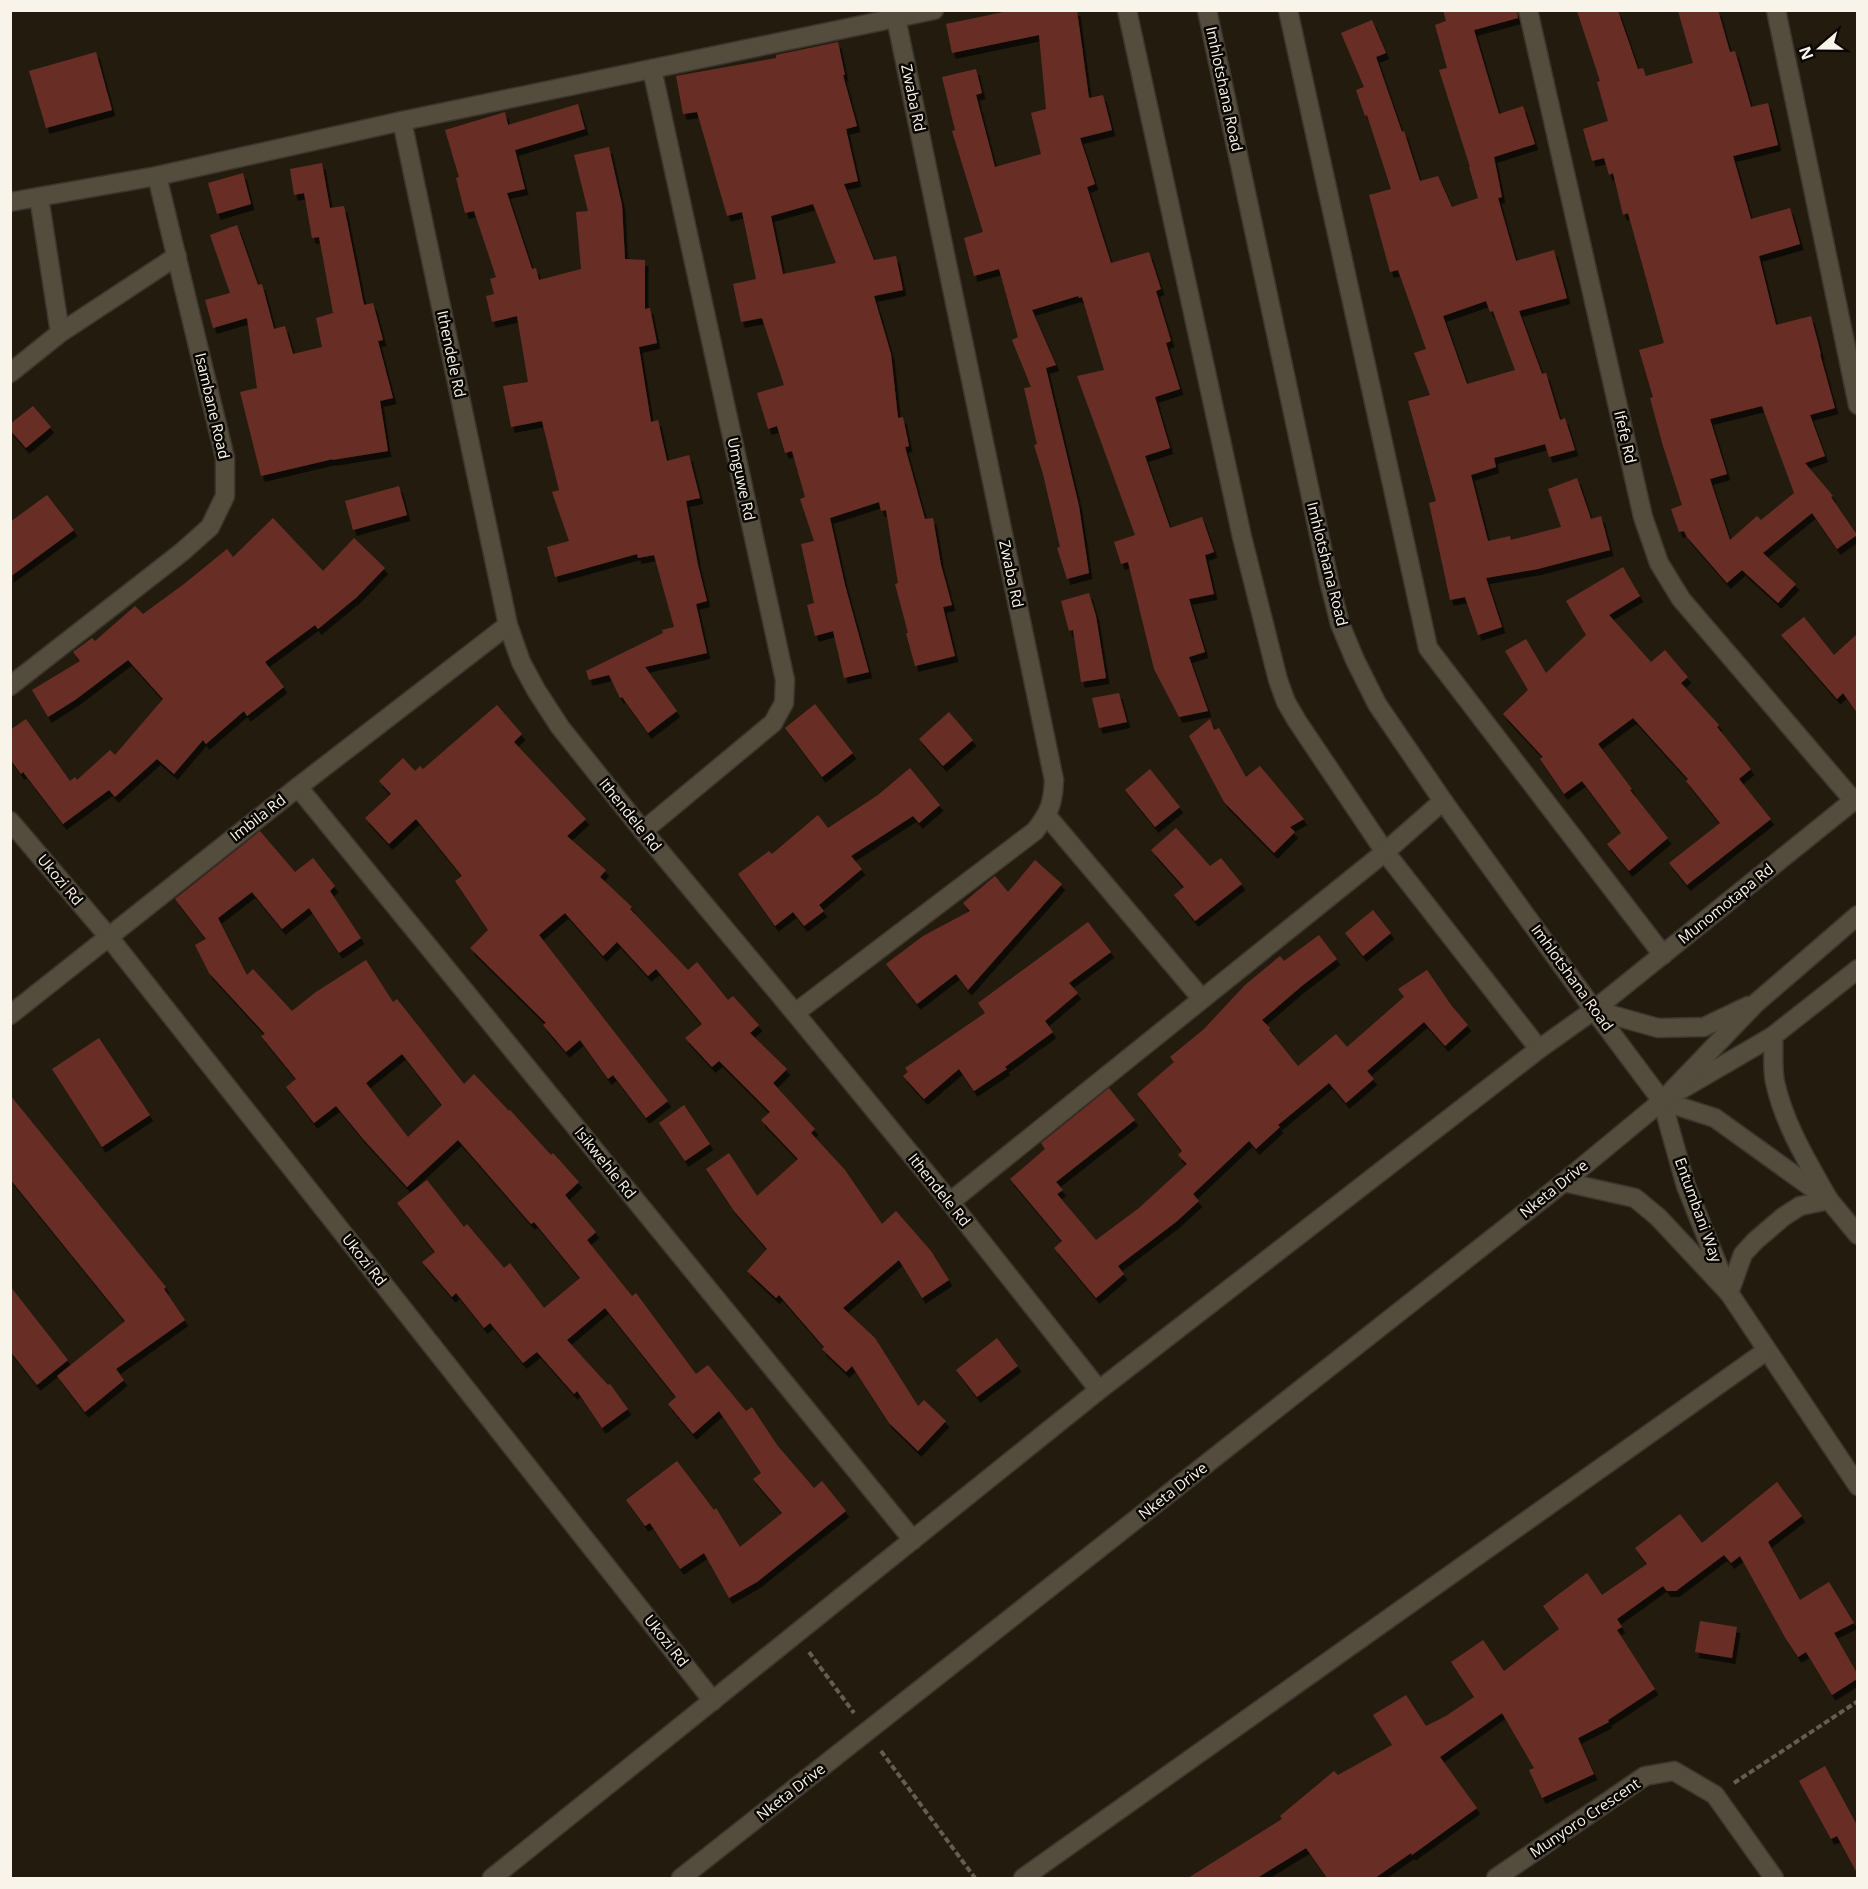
<svg xmlns="http://www.w3.org/2000/svg" width="1868" height="1889" viewBox="0 0 1868 1889" font-family="'Open Sans',sans-serif">
<style>
.building{fill:#672f27;fill-rule:evenodd;filter:url(#shadow)}
.lines{fill:none;stroke-linecap:round;stroke-linejoin:round}
.street-casing{stroke:#3b362f;stroke-width:21}
.secondary-casing{stroke:#3b362f;stroke-width:21}
.path{stroke:#645d50;stroke-width:4;stroke-dasharray:6 3;stroke-linecap:butt}
.street{stroke:#544c3c;stroke-width:18}
.secondary{stroke:#544c3c;stroke-width:18}
.labels{text-anchor:middle;stroke-width:5;stroke-linejoin:round;paint-order:stroke}
.street-label{font-size:15px;fill:#f9f4ea;stroke:#0a0703}
</style>
<defs>
<filter id="shadow"><feDropShadow dx="3.5" dy="6" stdDeviation="0" flood-color="#0009"/></filter>
</defs>
<rect width="100%" height="100%" fill="#231c0e"/>
<g class="building">
<path d="M1013 10H1077L1089 98 1103 95 1112 130 1080 138 1095 184 1087 187 1111 263 1149 252 1161 289 1156 291 1171 341 1166 343 1180 389 1155 397 1170 448 1145 456 1170 528 1202 517 1214 552 1205 555 1214 594 1189 599 1205 652 1189 657 1208 711 1179 717 1154 669 1128 562 1121 564 1114 542 1135 535 1077 376 1104 370 1082 297 1079 298 1078 296 1032 310 1056 365 1046 368 1079 506 1089 573 1067 579 1057 548 1060 547 1043 474 1034 445 1037 444 1024 388 1031 387 1012 340 1018 337 999 269 974 276 964 238 983 232 952 131 955 130 942 77 976 69 982 93 976 95 995 167 1041 154 1031 113 1046 109 1039 35 952 53 946 24Z"/>
<path d="M1443 10H1517L1518 18 1474 30 1499 114 1523 106 1535 144 1494 157 1502 197 1498 198 1516 261 1554 250 1567 298 1519 311 1542 374 1546 373 1560 420 1565 418 1575 450 1549 457 1545 444 1494 458 1496 467 1471 475 1488 541 1510 536 1511 540 1561 527 1548 489 1577 478 1591 519 1601 516 1610 550 1538 569 1486 578 1502 627 1478 635 1465 597 1450 600 1429 503 1436 501 1408 401 1430 395 1414 353 1426 349 1398 270 1390 272 1369 195 1391 189 1367 115 1365 116 1356 90 1364 87 1341 33 1372 20 1386 53 1376 57 1402 132 1404 131 1420 181 1438 176 1452 207 1478 198 1469 167H1470L1439 70 1447 68 1435 25 1446 21ZM1486 301 1490 312 1493 311 1515 370 1467 384 1443 316Z"/>
<path d="M1718 10 1730 52 1735 51 1751 107 1768 103 1778 145 1733 156 1751 219 1790 208 1800 244 1759 256 1776 325 1811 316 1821 354H1820L1835 408 1810 415 1825 456 1805 463 1833 496 1831 497 1857 535 1837 549 1812 513 1763 553 1796 584 1778 603 1742 570 1727 583 1687 537 1684 531 1679 532 1671 509 1682 505 1663 446 1650 398 1653 397 1639 350 1664 343 1628 213 1623 215 1613 173 1609 175 1604 158 1592 161 1583 129 1608 121 1597 82 1600 81 1577 11H1618L1638 69 1643 68 1646 76 1693 63 1678 11ZM1762 406 1794 493 1761 520 1757 516 1730 540 1710 479 1727 474 1710 419Z"/>
<path d="M838 42 845 75H843L857 126 846 129 858 181 844 184 874 260 896 256 903 290 874 296 891 354 898 418 903 417 909 446 905 447 925 519 933 518 941 565 952 605 943 607 955 656 915 666 906 633H908L895 584 898 583 886 510 881 511 879 502 830 518 845 585 869 672 844 678 833 631 815 636 807 605 814 603 801 544 814 541 800 499 805 497 792 451 785 453 777 426 768 429 757 393 784 385 762 318 741 322 733 284 756 279 742 212 727 216 697 112 683 114 676 76 776 58V55ZM813 204 836 263 783 274 771 216Z"/>
<path d="M96 52 112 110 46 128 29 71Z"/>
<path d="M578 104 585 129 515 150 525 189 507 193 532 269 536 268 539 280 581 269 576 212 588 211 574 155 609 147 622 205 625 259 645 260V309L650 308 657 343 639 347 651 422 658 420 667 461 689 455 700 498 686 501 698 565 707 601 696 604 707 653 645 667 677 711 648 733 622 697 620 698 609 675 589 680 586 671 663 633 662 630 674 627 654 555 638 558 637 554 555 577 547 547 569 541 552 492 559 490 542 421 511 427 503 386 528 382 517 316 492 322 486 296 494 294 490 279 496 277 474 211 465 213 456 178 459 177 445 130 505 112 508 125Z"/>
<path d="M322 163 330 208 344 206 364 305 373 303 383 340 378 341 393 398 380 401 388 451 332 460 333 459 261 476 240 392 257 388 247 318 213 328 205 300 230 293 210 235 237 225 258 285 262 284 274 329 285 326 293 354 322 347 316 318 333 313 319 237 312 238 304 193 294 195 290 169Z"/>
<path d="M243 173 251 204 217 214 208 183Z"/>
<path d="M33 406 51 427 26 448 10 430V424Z"/>
<path d="M399 486 407 515 353 530 345 501Z"/>
<path d="M47 495 74 530 10 577V522Z"/>
<path d="M273 518 323 571 354 538 385 568 357 597 318 629 315 625 265 662 284 687 247 716 244 711 206 744 203 740 174 774 157 759 115 797 109 790 63 824 23 772 21 774 10 759V730L26 719 70 781 75 777 77 780 110 750 115 755 163 699 128 660 75 700 48 717 32 690 80 661 73 652 92 638 95 641 135 606 143 614 184 584 227 549 233 557Z"/>
<path d="M1623 567 1640 596 1609 615 1651 662 1665 650 1688 677 1681 683 1719 725 1717 727 1751 769 1739 779 1771 819 1687 885 1669 863 1720 823 1686 781 1688 779 1633 718 1598 744 1632 789 1630 790 1668 838 1629 871 1607 844 1621 833 1582 781 1564 794 1540 759 1543 757 1503 714 1528 690 1505 651 1526 639 1546 673 1586 635 1566 601Z"/>
<path d="M1089 593 1096 616 1106 678 1081 682 1073 630 1069 631 1061 601Z"/>
<path d="M1804 617 1834 655 1857 634V713L1843 693 1837 699 1781 635Z"/>
<path d="M1119 693 1127 722 1099 728 1092 698Z"/>
<path d="M815 704 853 753 822 777 785 728Z"/>
<path d="M497 705 522 734 514 742 586 819 567 836 606 870 600 877 632 907 630 909 688 970 697 962 728 1000 733 996 759 1025 750 1033 787 1069 773 1083 815 1129 811 1133 845 1170 882 1224 896 1211 931 1251 949 1280 922 1298 899 1260 843 1308 875 1338 918 1406 924 1400 946 1421 918 1451 889 1423 852 1366 846 1372 822 1349 824 1347 779 1295 776 1298 747 1271 767 1249 734 1211 706 1169 729 1153 757 1196 798 1159 761 1120 770 1112 719 1061 712 1067 685 1038 702 1024 656 969 648 976 617 942 603 956 565 913 539 935 668 1101 646 1118 613 1075 608 1079 580 1040 566 1052 543 1025 546 1023 470 948 488 930 455 881 462 876 416 819 389 844 365 818 391 794 379 781 403 758 415 771 420 766 423 769Z"/>
<path d="M949 712 973 740 943 766 919 739Z"/>
<path d="M1210 719 1214 730 1219 728 1246 777 1260 766 1304 819 1290 827 1295 832 1274 853 1224 802 1189 736Z"/>
<path d="M910 768 940 805 919 823 913 816 851 856 862 869 819 905 824 911 804 926 793 912 775 926 738 874 769 851 772 854 818 815 828 828 878 795Z"/>
<path d="M1150 769 1180 807 1155 827 1125 790Z"/>
<path d="M1176 828 1210 866 1221 858 1242 884 1195 921 1174 895 1184 887 1151 850Z"/>
<path d="M260 831 295 872 313 858 335 886 330 891 361 938 339 953 309 908 282 929 252 892 218 918 247 975 253 969 292 1011 316 992 366 960 393 1002 397 999 464 1084 474 1074 509 1111 510 1110 551 1155 553 1153 579 1182 565 1195 596 1232 587 1240 632 1296 636 1293 696 1374 708 1365 746 1411 752 1407 777 1445 814 1488 822 1481 846 1511 757 1582 729 1598 704 1553 680 1569 650 1523 645 1526 626 1500 677 1461 714 1510 716 1508 740 1547 782 1513 753 1479 761 1473 719 1411 693 1434 668 1404 676 1397 605 1308 567 1340 608 1385 610 1384 628 1409 602 1428 577 1391 574 1394 537 1352 523 1363 490 1323 484 1328 456 1293 452 1297 422 1262 435 1252 397 1203 427 1180 464 1227 467 1224 504 1268 510 1263 544 1308 580 1278 534 1222 531 1224 458 1140 407 1187 364 1140 336 1106 314 1123 286 1087 296 1079 261 1036 265 1034 209 973 195 945 206 939 175 899ZM402 1054 442 1105 408 1137 366 1083Z"/>
<path d="M1035 860 1062 884 968 990 956 974 917 1004 886 964 923 936 970 911 963 903 995 876 1008 892Z"/>
<path d="M1373 910 1391 933 1363 956 1345 933Z"/>
<path d="M1088 922 1111 952 1069 983 1078 993 1045 1021 1053 1032 1005 1067 1007 1069 974 1091 959 1069 924 1099 903 1076 908 1072 905 1068 985 1013 978 1003Z"/>
<path d="M1319 935 1337 959 1303 985 1262 1020 1270 1028 1269 1030 1298 1066 1336 1034 1347 1047 1404 997 1398 989 1427 970 1451 1005 1468 1025 1445 1046 1424 1022 1367 1071 1374 1079 1346 1103 1329 1083 1278 1125 1280 1127 1256 1149 1249 1141 1193 1194 1199 1201 1176 1222 1118 1266 1124 1274 1096 1298 1054 1248 1062 1241 1010 1179 1045 1149 1041 1143 1109 1088 1135 1120 1056 1182 1063 1190 1057 1194 1096 1240 1139 1208 1187 1164 1178 1155 1182 1151 1137 1094 1174 1062 1170 1057 1204 1029 1245 985 1280 956 1284 961Z"/>
<path d="M99 1038 150 1115 102 1147 52 1069Z"/>
<path d="M10 1095 166 1287 164 1289 185 1320 116 1369 124 1380 85 1412 57 1376 125 1321 10 1179Z"/>
<path d="M684 1105 710 1144 685 1161 659 1123Z"/>
<path d="M10 1286 68 1360 37 1385 10 1351Z"/>
<path d="M997 1338 1018 1366 977 1397 956 1370Z"/>
<path d="M1777 1482 1802 1516 1768 1542 1800 1600 1829 1582 1854 1623 1834 1633 1857 1673V1679L1832 1695 1806 1652 1798 1657 1786 1639 1740 1556 1731 1563 1724 1555 1676 1591H1667L1663 1586 1617 1619 1622 1627 1617 1630 1655 1689 1608 1720 1609 1722 1578 1738 1594 1774 1542 1798 1529 1770 1534 1768 1502 1713 1440 1757 1477 1808 1412 1855 1411 1853 1375 1878H1327L1306 1848 1257 1878H1188L1282 1819 1280 1816 1334 1771 1338 1775 1392 1745 1373 1715 1406 1695 1426 1726 1446 1716 1474 1697 1451 1662 1483 1640 1504 1671 1559 1629 1543 1606 1587 1573 1602 1595 1647 1564 1635 1548 1680 1514 1702 1543Z"/>
<path d="M1700 1621 1737 1627 1732 1658 1695 1652Z"/>
<path d="M1825 1766 1857 1825V1873L1837 1836 1831 1839 1799 1781Z"/>
</g>
<g class="lines">
<g class="street-casing">
<g id="street">
<path d="M1127 10 1242 537 1278 680 1286 702 1297 721 1385 852 1539 1049"/>
<path d="M1288 10 1428 648 1663 955"/>
<path d="M1528 10 1643 517 1659 563 1681 599 1853 800"/>
<path d="M1776 10 1858 405"/>
<path d="M402 121 508 625 521 662 536 690 560 727 643 831 795 1013 950 1202 1099 1390"/>
<path d="M39 197 60 333"/>
<path d="M10 202 157 176 402 121 934 10"/>
<path d="M10 373 60 333 177 256"/>
<path d="M10 686 182 552 210 527 225 496V458L157 176"/>
<path d="M298 787 913 1540"/>
<path d="M1047 816 1202 999"/>
<path d="M10 821 108 936 713 1701"/>
<path d="M643 831 773 723 784 703 785 680 652 69"/>
<path d="M795 1013 1035 831C1050 812 1053 803 1054 780L896 18"/>
<path d="M10 1015 298 787 508 625"/>
<path d="M1662 1101 1686 1186 1729 1293 1858 1486"/>
<path d="M1662 1101 1715 1118 1829 1200 1858 1235"/>
<path d="M950 1202 1385 852 1443 801"/>
<path d="M1729 1293 1743 1254 1755 1241 1783 1217 1800 1206 1829 1200"/>
<path d="M492 1878 1099 1390 1539 1049 1594 1010 1858 797"/>
<path d="M1023 1878 1766 1351"/>
<path d="M1496 1878 1645 1776 1674 1771 1715 1795 1774 1878"/>
</g>
</g>
<g class="secondary-casing">
<g id="secondary">
<path d="M1207 10 1329 581 1340 624 1355 660 1377 704 1443 801 1594 1010 1662 1101"/>
<path d="M1594 1010 1658 1028 1704 1027 1748 1006"/>
<path d="M1773 1036C1774 1051 1772 1068 1775 1082 1784 1124 1808 1163 1829 1200"/>
<path d="M1682 1089 1773 1036 1858 969"/>
<path d="M1564 1182 1635 1198 1658 1217 1729 1293"/>
<path d="M681 1878 1564 1182 1662 1101 1756 1003 1858 915"/>
</g>
</g>
<g class="path">
<path d="M809 1652 854 1713"/>
<path d="M881 1751 975 1878"/>
<path d="M1734 1783 1858 1701"/>
</g>
<use href="#street" class="street"/>
<use href="#secondary" class="secondary"/>
</g>
<g class="labels">
<g class="street-label">
<text transform="translate(1224 89) rotate(78)" y="5">Imhlotshana Road</text>
<text transform="translate(913 98) rotate(78)" y="5">Zwaba Rd</text>
<text transform="translate(451 354) rotate(78)" y="5">Ithendele Rd</text>
<text transform="translate(212 406) rotate(77)" y="5">Isambane Road</text>
<text transform="translate(1625 437) rotate(77)" y="5">Ifefe Rd</text>
<text transform="translate(741 479) rotate(78)" y="5">Umguwe Rd</text>
<text transform="translate(1327 564) rotate(76)" y="5">Imhlotshana Road</text>
<text transform="translate(1011 574) rotate(78)" y="5">Zwaba Rd</text>
<text transform="translate(630 815) rotate(51)" y="5">Ithendele Rd</text>
<text transform="translate(258 818) rotate(-38)" y="5">Imbila Rd</text>
<text transform="translate(60 880) rotate(50)" y="5">Ukozi Rd</text>
<text transform="translate(1726 904) rotate(-39)" y="5">Munomotapa Rd</text>
<text transform="translate(1572 978) rotate(54)" y="5">Imhlotshana Road</text>
<text transform="translate(605 1163) rotate(51)" y="5">Isikwehle Rd</text>
<text transform="translate(1554 1189) rotate(-39)" y="5">Nketa Drive</text>
<text transform="translate(939 1190) rotate(51)" y="5">Ithendele Rd</text>
<text transform="translate(1698 1210) rotate(70)" y="5">Entumbani Way</text>
<text transform="translate(364 1260) rotate(52)" y="5">Ukozi Rd</text>
<text transform="translate(1173 1491) rotate(-38)" y="5">Nketa Drive</text>
<text transform="translate(666 1641) rotate(52)" y="5">Ukozi Rd</text>
<text transform="translate(791 1792) rotate(-38)" y="5">Nketa Drive</text>
<text transform="translate(1585 1818) rotate(-34)" y="5">Munyoro Crescent</text>
</g>
</g>
<rect width="1868" height="1889" fill="none" stroke="#f9f4ea" stroke-width="24"/>
<g transform="translate(1820 48) rotate(250)" stroke="#0a0703" stroke-width="4.5" paint-order="stroke">
<path d="M0-4.5L10 22L0 15L-10 22Z" fill="#f9f4ea"/>
<text y="-9" font-size="16" font-weight="bold" text-anchor="middle" fill="#f9f4ea">N</text>
</g>
</svg>
